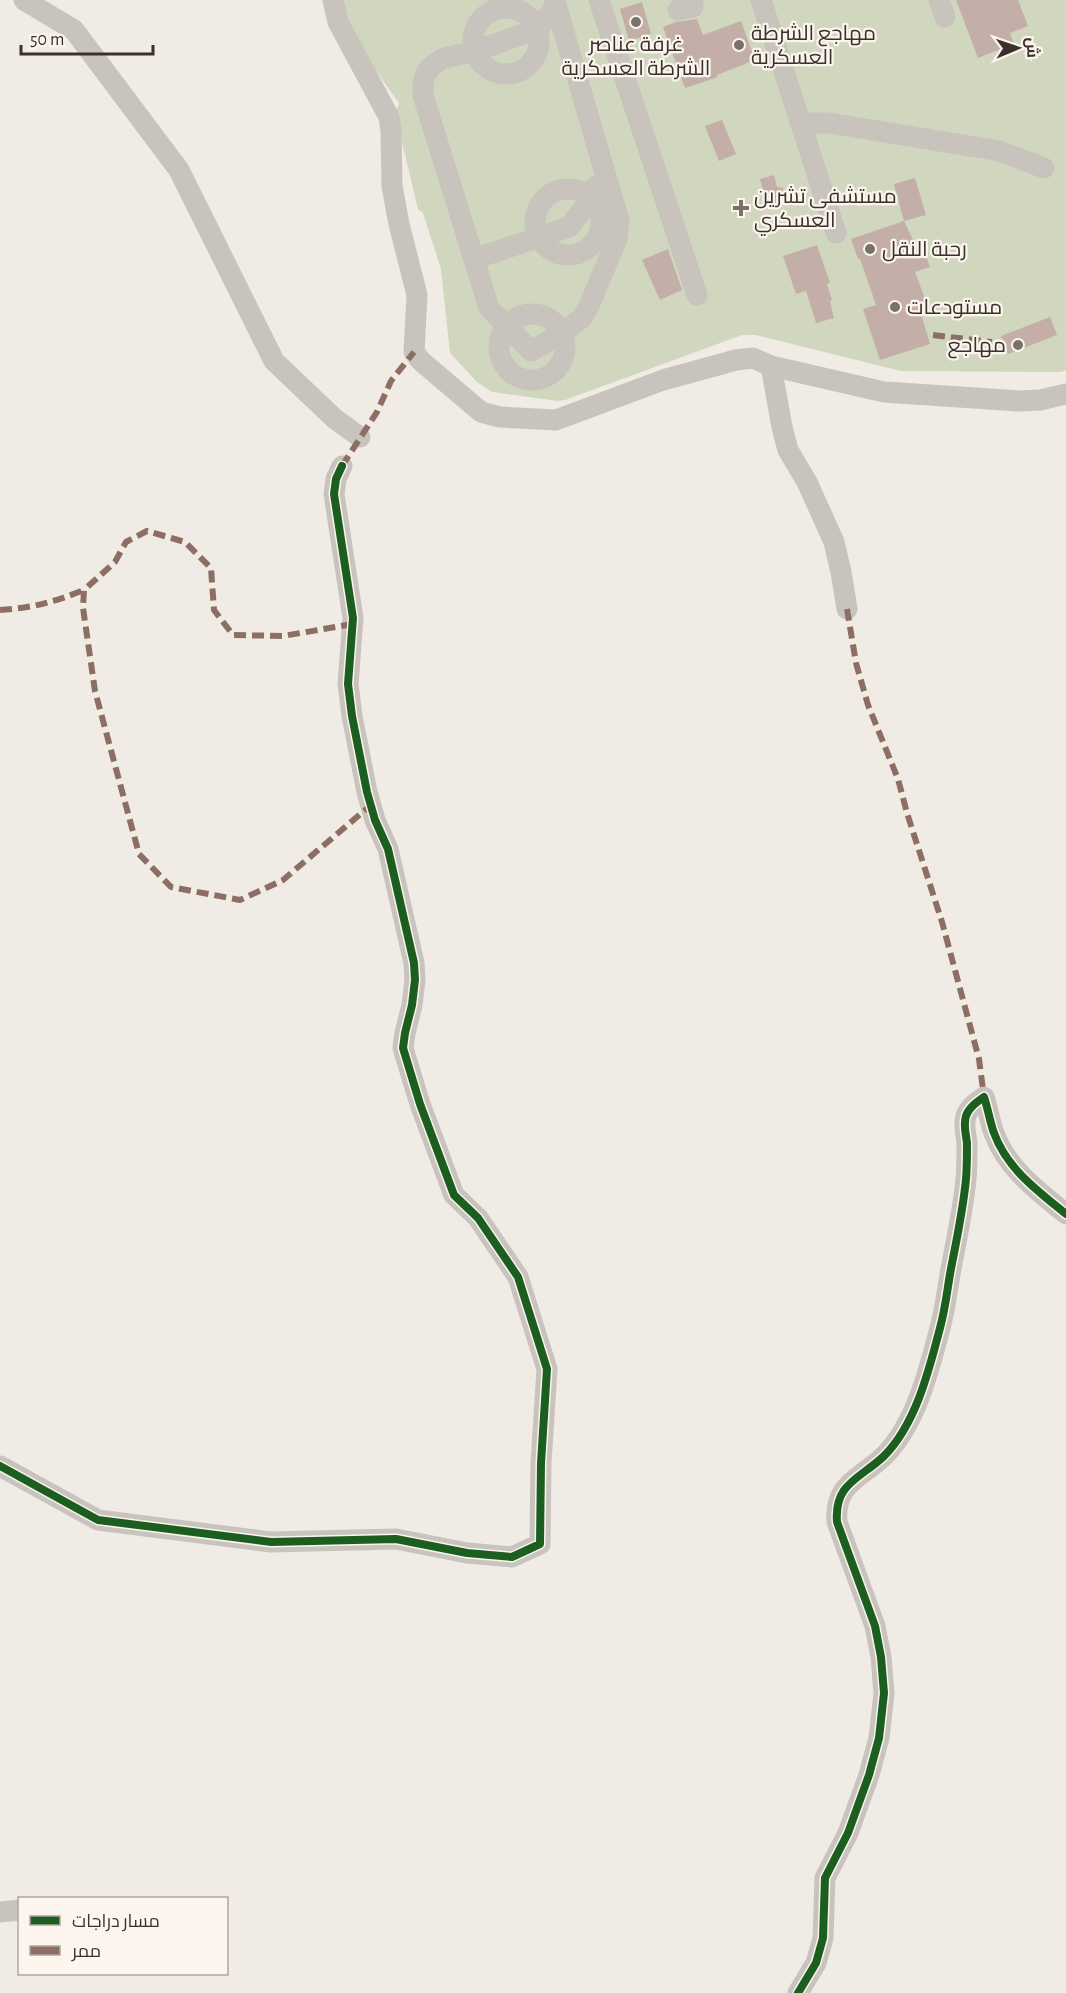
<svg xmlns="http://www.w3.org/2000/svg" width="1066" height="1993" viewBox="0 0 1066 1993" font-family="'Alegreya Sans',Cairo,sans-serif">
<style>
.green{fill:#d1d6bf}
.building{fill:#c3afa7}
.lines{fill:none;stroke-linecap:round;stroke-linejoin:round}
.minor{stroke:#c9c3be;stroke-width:21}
.quiet{stroke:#8d6e63;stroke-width:6;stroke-dasharray:12 6;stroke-linecap:butt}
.cycleway-casing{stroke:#fbf5ee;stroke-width:11}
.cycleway{stroke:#1b5e20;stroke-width:8}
.poi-dot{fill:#7a716c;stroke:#fbf5ee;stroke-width:2}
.labels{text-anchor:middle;stroke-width:4.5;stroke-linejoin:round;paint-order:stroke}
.poi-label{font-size:21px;fill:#3b302b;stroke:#fbf5ee;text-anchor:start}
</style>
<rect width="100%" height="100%" fill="#f0ebe5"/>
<path class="green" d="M341 0H1066V370L1061 372 901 371 756 335H742L565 400 558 401 492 392 477 382 450 353 441 269 423 213 418 209 395 113 399 103 336 15Z"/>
<g class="building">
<path d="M956 0H1018L1028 26 1010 33 1014 44 978 58Z"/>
<path d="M642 2 651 34 629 41 620 9Z"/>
<path d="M697 19 703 35 741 21 755 60 717 75 718 77 685 88 663 27 676 22Z"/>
<path d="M722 120 736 154 719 161 705 126Z"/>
<path d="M774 175 777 187 783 188 786 200 767 205 760 179Z"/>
<path d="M915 178 926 215 904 221 894 184Z"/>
<path d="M904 221 919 252 924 250 930 267 915 272 927 304 919 307 930 344 880 360 863 309 876 305 860 259H858L851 239Z"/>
<path d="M817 245 830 283 827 284 832 300 830 301 834 318 816 323 806 291 796 294 783 256Z"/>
<path d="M668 249 682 290 660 300 642 260Z"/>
<path d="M1050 317 1057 335 1008 354 1001 336Z"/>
</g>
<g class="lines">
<g class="minor">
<path d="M24 0 74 30 179 170 274 361 335 419 360 437"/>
<path d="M333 0 338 22 389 117 391 131 392 186 399 224 417 295 414 352 421 361 481 412 500 417 556 420 663 380 736 360 753 358 771 366 884 392 1020 401 1040 400 1066 394"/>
<path d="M555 0 556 5 619 221 617 239 589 306 582 318 561 334 531 351 489 308 423 95V83L426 73 433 65 444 58 475 51 538 29 556 5"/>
<path d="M599 0 697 295"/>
<path d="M761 0 836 233"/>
<path d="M939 0 945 17"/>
<circle cx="506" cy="41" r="33"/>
<path d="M678 10 693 7V0"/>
<path d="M800 123H829L1000 151 1044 168"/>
<circle cx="568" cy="222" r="33"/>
<path d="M474 259 569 227 590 200 596 186"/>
<circle cx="532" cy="347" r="33"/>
<path d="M771 366 782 427 788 450 807 482 834 542 841 572 847 609"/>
<path d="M0 1466 98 1520 271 1542 396 1539 467 1553 512 1557 540 1544 541 1463 547 1369 518 1277 478 1218 454 1195 420 1104 403 1048 405 1033 412 1005 415 980 414 963 388 849 375 820 367 792 352 716 348 684 353 618 334 494 336 479 342 466"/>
<path d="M0 1912 20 1910"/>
<path d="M798 1993 816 1963 823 1938 825 1878 848 1833 869 1775 879 1738 884 1693 881 1657 875 1626 837 1522C834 1483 860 1479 884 1456 916 1424 929 1370 940 1328 945 1310 947 1292 950 1274 956 1242 963 1211 966 1179 967 1168 967 1155 967 1143 966 1134 963 1125 966 1116 969 1107 977 1102 984 1097 988 1109 990 1122 994 1133 1007 1169 1038 1191 1066 1214"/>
</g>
<g class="quiet">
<path d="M933 335 992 342"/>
<path d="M342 466 377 412 391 381 414 352"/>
<path d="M847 609 856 663 868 705 898 779 907 813 942 922 979 1059 984 1097"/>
<path d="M0 610C32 608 54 602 84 590"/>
<path d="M353 624 283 636 233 635 214 610 211 568 185 542 147 531 126 542 115 562 84 590 83 608 95 691 139 854 171 887 240 900 283 880 371 805"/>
</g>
<g class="cycleway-casing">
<g id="cycleway">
<path d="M0 1466 98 1520 271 1542 396 1539 467 1553 512 1557 540 1544 541 1463 547 1369 518 1277 478 1218 454 1195 420 1104 403 1048 405 1033 412 1005 415 980 414 963 388 849 375 820 367 792 352 716 348 684 353 618 334 494 336 479 342 466"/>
<path d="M798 1993 816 1963 823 1938 825 1878 848 1833 869 1775 879 1738 884 1693 881 1657 875 1626 837 1522C834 1483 860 1479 884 1456 916 1424 929 1370 940 1328 945 1310 947 1292 950 1274 956 1242 963 1211 966 1179 967 1168 967 1155 967 1143 966 1134 963 1125 966 1116 969 1107 977 1102 984 1097 988 1109 990 1122 994 1133 1007 1169 1038 1191 1066 1214"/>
</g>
</g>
<use href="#cycleway" class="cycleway"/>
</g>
<g class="poi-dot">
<circle cx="636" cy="22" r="6"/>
<circle cx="739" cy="45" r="6"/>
<path d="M738 199h6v6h6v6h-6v6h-6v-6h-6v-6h6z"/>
<circle cx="870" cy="249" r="6"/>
<circle cx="895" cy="307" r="6"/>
<circle cx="1018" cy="345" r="6"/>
</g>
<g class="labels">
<g class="poi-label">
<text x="751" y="40">مهاجع الشرطة<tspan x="751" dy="24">العسكرية</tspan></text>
<text x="636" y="51" text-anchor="middle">غرفة عناصر<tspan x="636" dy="24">الشرطة العسكرية</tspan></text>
<text x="754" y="203">مستشفى تشرين<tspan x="754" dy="24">العسكري</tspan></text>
<text x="882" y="256">رحبة النقل</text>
<text x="907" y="314">مستودعات</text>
<text x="1006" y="352" text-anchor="end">مهاجع</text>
</g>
</g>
<rect x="18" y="1897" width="210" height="78" fill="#fbf5ee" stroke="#aea6a0" stroke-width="1.5"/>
<rect x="30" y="1916" width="30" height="9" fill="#1b5e20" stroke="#aea6a0" stroke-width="1.5"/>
<text x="72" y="1927" font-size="18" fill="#3b302b">مسار دراجات</text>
<rect x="30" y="1946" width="30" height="9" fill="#8d6e63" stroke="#aea6a0" stroke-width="1.5"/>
<text x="72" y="1957" font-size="18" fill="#3b302b">ممر</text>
<g transform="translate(1018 48) rotate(88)" stroke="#fbf5ee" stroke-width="4.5" paint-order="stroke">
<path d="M0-4.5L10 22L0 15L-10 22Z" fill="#3b302b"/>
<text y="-9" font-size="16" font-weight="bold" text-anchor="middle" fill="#3b302b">ش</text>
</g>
<path d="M21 45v9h132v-9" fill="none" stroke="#3b302b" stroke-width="3"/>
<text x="30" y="45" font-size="18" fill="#3b302b" stroke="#fbf5ee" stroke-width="4.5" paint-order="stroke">50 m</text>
</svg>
